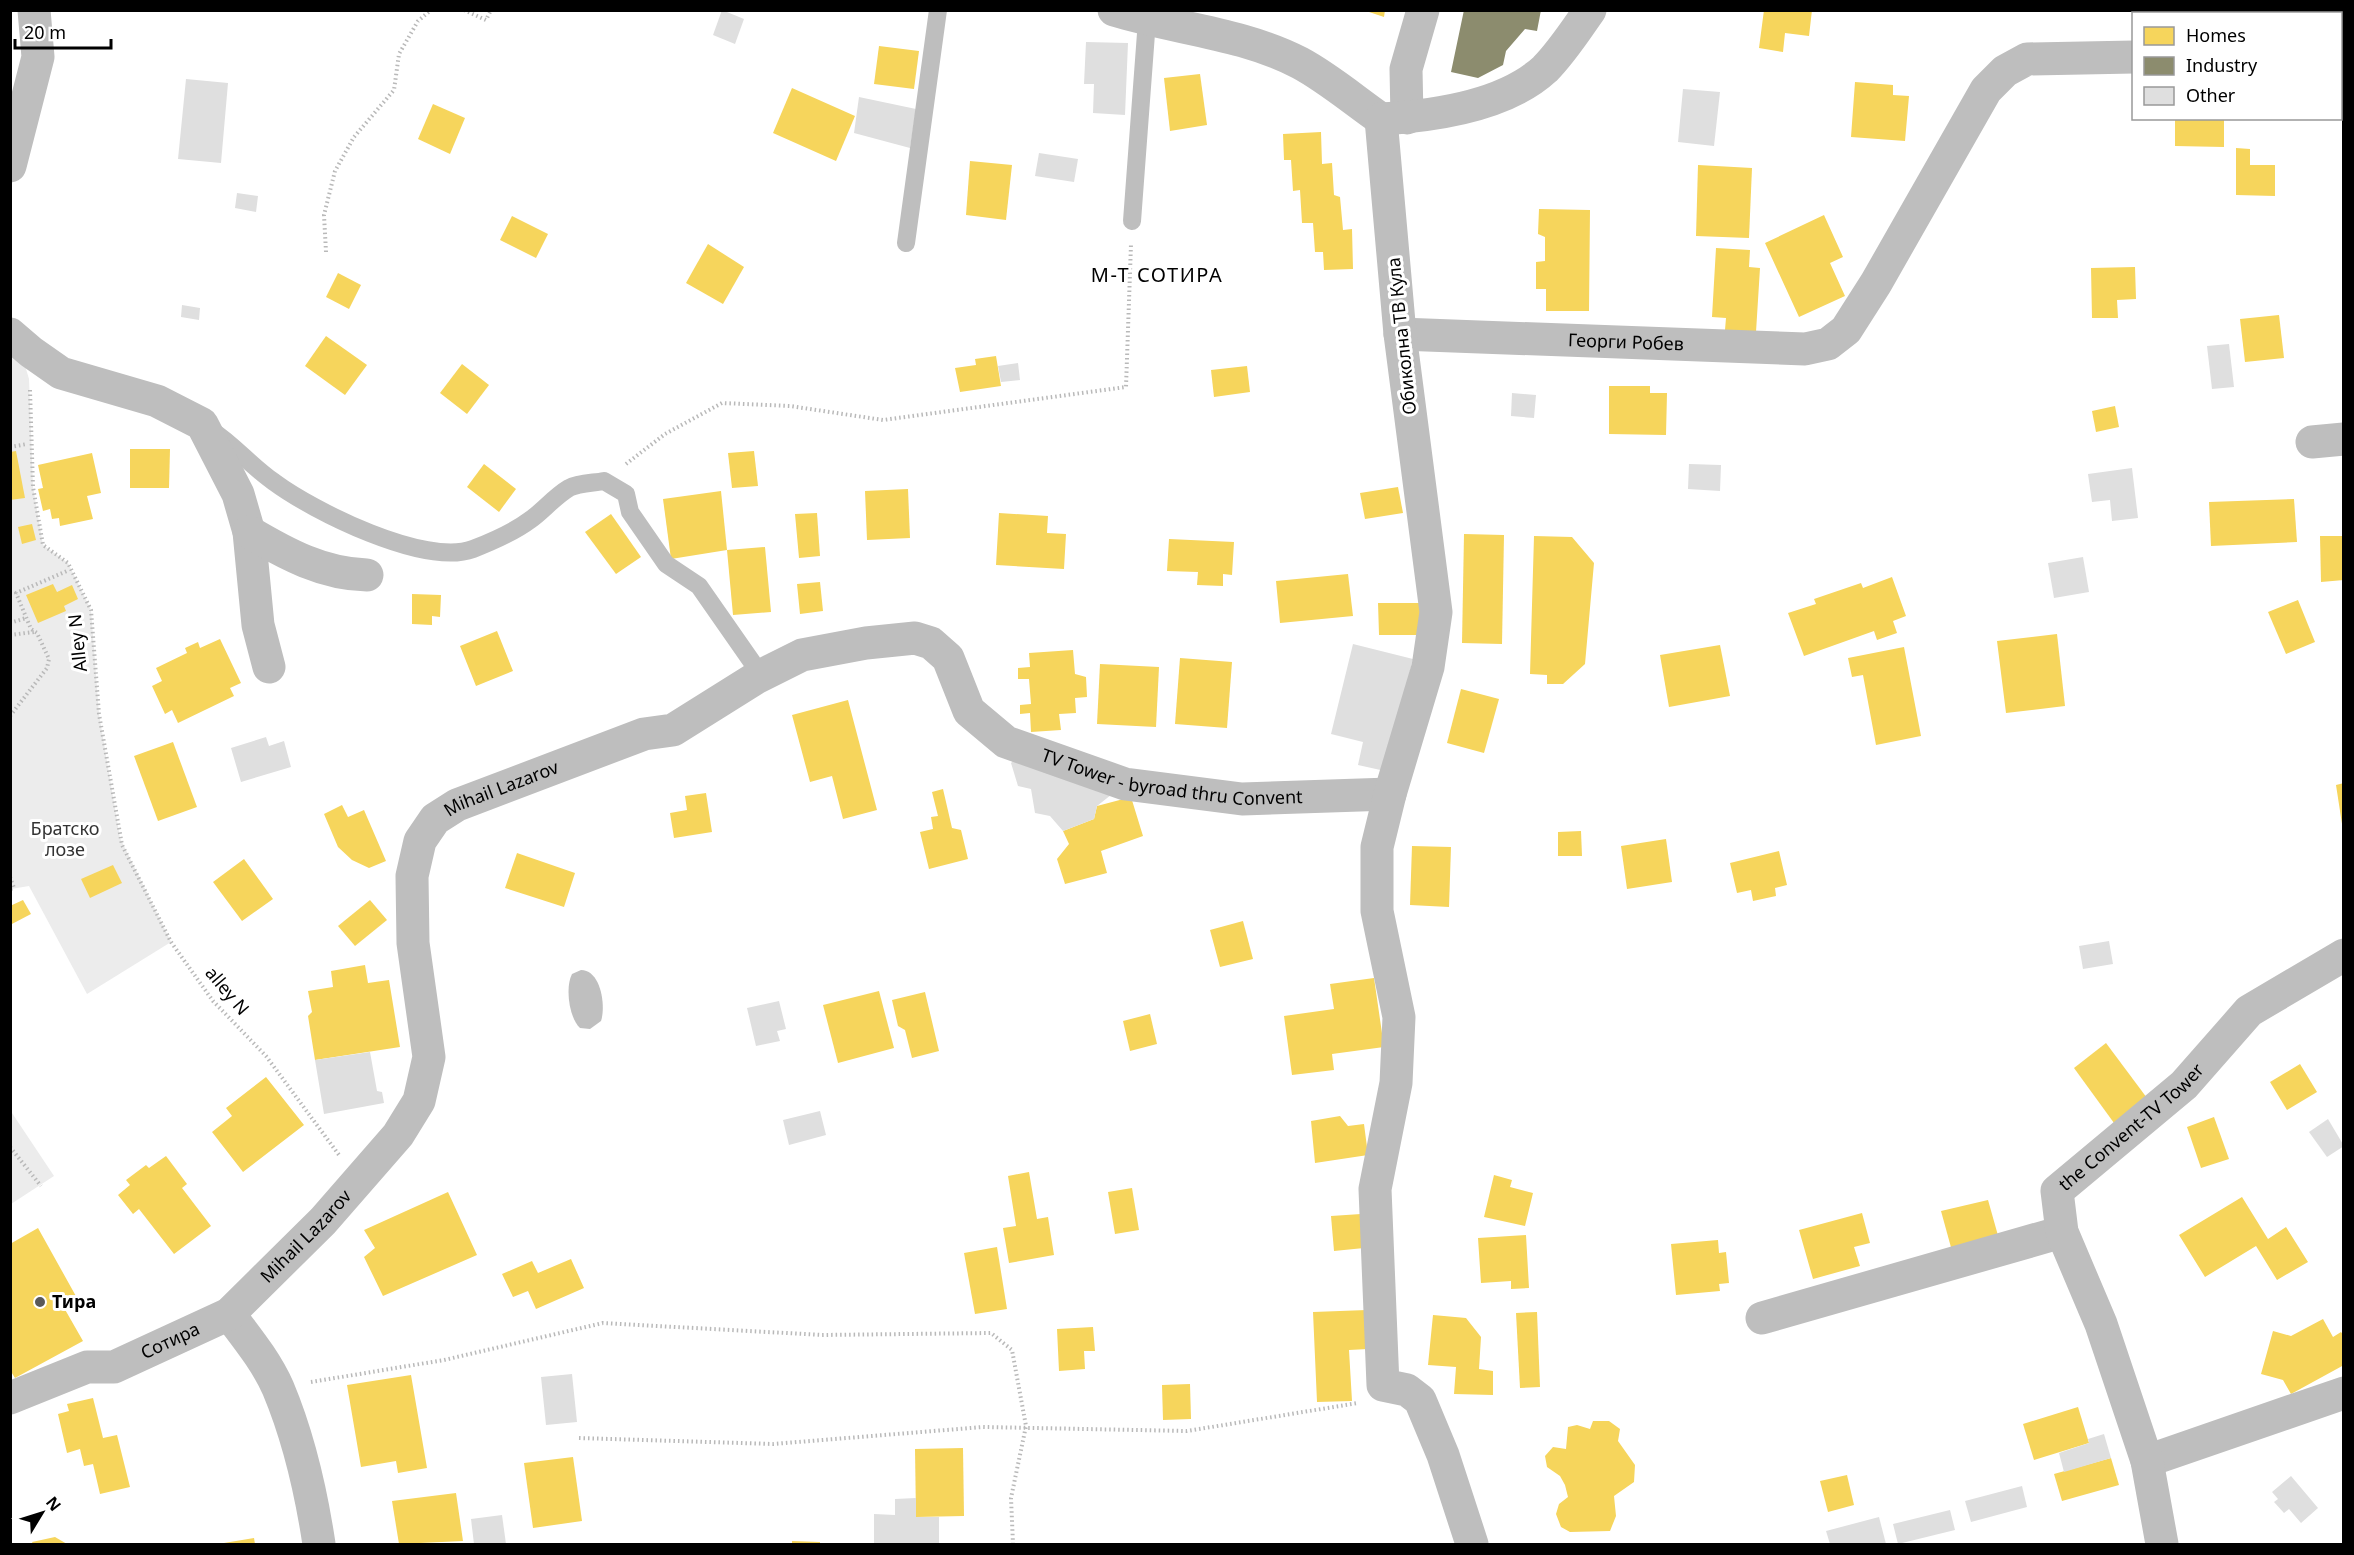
<svg xmlns="http://www.w3.org/2000/svg" width="2354" height="1555" viewBox="0 0 2354 1555" font-family="'Noto Sans',sans-serif">
<style>
.green{fill:#ececec}
.water{fill:#bfbfbf}
.homes{fill:#f6d55c}
.industry{fill:#8c8c6e}
.building{fill:#dfdfdf}
.lines{fill:none;stroke-linecap:round;stroke-linejoin:round}
.path{stroke:#b9b9b9;stroke-width:4;stroke-dasharray:1.5 3;stroke-linecap:butt}
.lane{stroke:#bebebe;stroke-width:18}
.street{stroke:#bebebe;stroke-width:33}
.poi-dot{fill:#595959;stroke:#fff;stroke-width:2}
.labels{text-anchor:middle;stroke-width:6;stroke-linejoin:round;paint-order:stroke}
.street-label{font-size:18px;fill:#000;stroke:#fff}
.park-label{font-size:18px;fill:#333;stroke:#fff}
.poi-label{font-size:18px;font-weight:bold;fill:#000;stroke:#fff;text-anchor:start}
.neighbourhood-label{font-size:20px;letter-spacing:1.5px;fill:#000;stroke:#fff}
</style>
<rect width="100%" height="100%" fill="#fff"/>
<g class="green">
<path d="M11 342 22 355 29 379 33 487 43 545 68 563 91 610 99 714 120 838 171 942 87 994 29 886 11 889Z"/>
<path d="M10 1110 54 1176 11 1204H10Z"/>
</g>
<path class="water" d="M581 970C601 970 606 1006 601 1021L590 1029 580 1028C569 1018 565 987 572 974Z"/>
<g class="homes">
<path d="M1363 10H1385L1384 17Z"/>
<path d="M1764 10H1812L1809 36 1785 33 1783 52 1759 48Z"/>
<path d="M879 46 919 51 914 89 874 84Z"/>
<path d="M1200 74 1207 125 1170 131 1164 78Z"/>
<path d="M1855 82 1893 85V95L1909 96 1905 141 1851 137Z"/>
<path d="M792 88 855 116 836 161 773 133Z"/>
<path d="M433 104 465 118 450 154 418 139Z"/>
<path d="M2175 118H2224V147L2175 146Z"/>
<path d="M1321 132 1322 164 1332 163 1334 195 1340 197 1343 230 1352 229 1353 269 1324 270 1323 252H1315L1313 223H1302L1300 190 1293 191 1291 160H1284L1283 134Z"/>
<path d="M2236 148 2250 149V165H2275V196L2236 195Z"/>
<path d="M970 161 1012 165 1006 220 966 215Z"/>
<path d="M1698 165 1752 168 1749 238 1696 236Z"/>
<path d="M1539 209 1590 210 1589 311H1546V289H1536V262L1545 261V237L1538 234Z"/>
<path d="M1824 215 1843 257 1830 263 1845 296 1799 317 1765 243Z"/>
<path d="M512 216 548 234 536 258 500 240Z"/>
<path d="M708 244 744 267 723 304 686 283Z"/>
<path d="M1716 248 1750 250 1749 267 1760 268 1756 332 1725 330 1726 318 1712 317Z"/>
<path d="M2135 267 2136 299 2117 300 2118 318H2092L2091 268Z"/>
<path d="M338 273 361 285 349 309 326 297Z"/>
<path d="M2279 315 2284 358 2245 362 2240 319Z"/>
<path d="M326 336 367 365 345 395 305 366Z"/>
<path d="M996 356 1001 386 960 392 955 368 976 365 975 359Z"/>
<path d="M462 364 489 385 467 414 440 393Z"/>
<path d="M1247 366 1250 392 1214 397 1211 370Z"/>
<path d="M1609 386H1650V393H1667L1666 435 1609 434Z"/>
<path d="M2115 406 2119 427 2096 432 2092 411Z"/>
<path d="M130 449H170L169 488H130Z"/>
<path d="M16 451 25 498 10 500V452Z"/>
<path d="M754 451 758 486 732 488 728 453Z"/>
<path d="M92 453 101 493 87 496 93 519 60 526 59 518 52 519 50 509 43 511 38 489 43 488 38 465Z"/>
<path d="M484 464 516 489 499 512 467 487Z"/>
<path d="M1398 487 1403 513 1365 519 1360 493Z"/>
<path d="M908 489 910 538 867 540 865 491Z"/>
<path d="M721 491 727 550 671 559 663 499Z"/>
<path d="M2294 499 2297 542 2211 546 2209 502Z"/>
<path d="M817 513 820 556 799 558 795 514Z"/>
<path d="M999 513 1048 516 1047 533 1066 534 1064 569 996 565Z"/>
<path d="M611 514 641 557 616 574 585 532Z"/>
<path d="M32 524 36 540 22 544 18 527Z"/>
<path d="M1464 534 1504 535 1502 644 1462 643Z"/>
<path d="M1534 536 1572 537 1594 563 1585 664 1563 684H1547V675L1530 674Z"/>
<path d="M2320 536H2344V580L2321 582Z"/>
<path d="M1169 539 1234 542 1232 575 1223 574V586L1197 585 1198 572 1167 571Z"/>
<path d="M765 547 771 612 733 615 727 550Z"/>
<path d="M1348 574 1353 616 1280 623 1276 581Z"/>
<path d="M1892 577 1906 616 1893 621 1897 633 1877 640 1874 631 1804 656 1788 613 1816 604 1814 599 1861 583 1863 588Z"/>
<path d="M820 582 823 611 800 614 797 584Z"/>
<path d="M53 584 57 592 72 585 78 599 64 606 66 611 38 623 26 595Z"/>
<path d="M412 594 441 595 440 617 432 616V625L412 624Z"/>
<path d="M2298 600 2315 642 2286 654 2268 612Z"/>
<path d="M1378 603H1420V635H1379Z"/>
<path d="M497 631 513 671 476 686 460 646Z"/>
<path d="M2057 634 2065 706 2006 713 1997 641Z"/>
<path d="M220 639 241 683 230 688 234 696 178 723 172 710 165 714 152 686 162 681 156 668 187 653 185 648 198 642 200 648Z"/>
<path d="M1720 645 1730 696 1669 707 1660 655Z"/>
<path d="M1904 647 1921 736 1876 745 1863 675 1852 677 1848 658Z"/>
<path d="M1073 650 1075 674 1086 677 1087 697 1075 698 1076 713 1059 714 1061 730 1031 732 1030 713 1020 714V705L1031 704 1029 679H1018V668L1030 667 1029 653Z"/>
<path d="M1180 658 1232 662 1227 728 1175 724Z"/>
<path d="M1100 664 1159 667 1156 727 1097 724Z"/>
<path d="M1461 689 1499 699 1484 753 1447 743Z"/>
<path d="M848 700 877 810 843 819 832 776 810 782 792 715Z"/>
<path d="M173 742 197 807 158 821 134 756Z"/>
<path d="M2344 783V824H2342L2336 785Z"/>
<path d="M943 789 952 828 961 830 968 859 929 869 920 832 933 829 931 817 938 816 932 792Z"/>
<path d="M706 793 712 832 674 838 670 813 687 810 685 796Z"/>
<path d="M1131 797 1143 836 1101 851 1107 873 1065 884 1057 859 1069 844 1063 831 1094 819 1097 806Z"/>
<path d="M342 805 348 817 364 810 386 861 369 868 352 860 338 847 324 814Z"/>
<path d="M1581 831 1582 856H1558V832Z"/>
<path d="M1666 839 1672 882 1627 889 1621 846Z"/>
<path d="M1412 846 1451 847 1449 907 1410 905Z"/>
<path d="M1779 851 1787 885 1775 888 1776 896 1753 901 1751 890 1737 893 1730 863Z"/>
<path d="M517 853 575 873 564 907 505 888Z"/>
<path d="M244 859 273 899 242 921 213 882Z"/>
<path d="M113 865 122 883 90 898 81 879Z"/>
<path d="M23 900 31 914 10 925V906Z"/>
<path d="M370 900 387 920 355 946 338 926Z"/>
<path d="M1243 921 1253 959 1220 967 1210 930Z"/>
<path d="M365 965 368 983 389 980 400 1047 315 1060 308 1016 312 1012 308 991 333 987 331 971Z"/>
<path d="M1374 978 1384 1047 1332 1054 1334 1070 1292 1075 1284 1016 1334 1009 1330 984Z"/>
<path d="M879 991 894 1048 838 1063 823 1005Z"/>
<path d="M925 992 939 1051 912 1058 905 1030 898 1026 892 1000Z"/>
<path d="M1150 1014 1157 1044 1130 1051 1123 1021Z"/>
<path d="M2106 1043 2147 1098 2114 1123 2074 1068Z"/>
<path d="M2300 1064 2317 1092 2287 1110 2270 1082Z"/>
<path d="M266 1077 304 1125 243 1172 212 1132 232 1116 226 1108Z"/>
<path d="M1340 1116 1348 1126 1364 1124 1368 1155 1315 1163 1311 1121Z"/>
<path d="M2214 1117 2229 1159 2201 1168 2187 1127Z"/>
<path d="M166 1156 187 1184 182 1188 211 1226 174 1254 139 1209 133 1214 118 1195 130 1185 126 1180 146 1165 149 1168Z"/>
<path d="M1029 1172 1037 1219 1048 1217 1054 1255 1009 1263 1003 1228 1016 1226 1008 1176Z"/>
<path d="M1494 1175 1512 1180 1510 1187 1533 1193 1525 1226 1484 1217Z"/>
<path d="M1132 1188 1139 1230 1115 1234 1108 1192Z"/>
<path d="M448 1192 477 1255 383 1296 364 1257 375 1248 364 1230Z"/>
<path d="M2242 1197 2268 1239 2286 1227 2308 1262 2277 1280 2256 1246 2205 1277 2179 1235Z"/>
<path d="M1988 1200 1999 1239 1952 1251 1941 1211Z"/>
<path d="M1862 1213 1870 1243 1854 1247 1860 1266 1813 1279 1799 1230Z"/>
<path d="M1361 1214 1364 1248 1334 1251 1331 1216Z"/>
<path d="M38 1228 77 1298 63 1306 83 1341 15 1378 10 1370V1244Z"/>
<path d="M1526 1235 1529 1288 1511 1289V1281L1481 1283 1478 1238Z"/>
<path d="M1718 1240 1719 1253 1726 1252 1729 1283 1719 1284 1720 1291 1676 1295 1671 1244Z"/>
<path d="M997 1247 1007 1309 975 1314 964 1253Z"/>
<path d="M571 1259 584 1288 536 1309 528 1291 513 1297 502 1274 532 1261 538 1273Z"/>
<path d="M1367 1310 1368 1349 1349 1350 1352 1401 1317 1402 1313 1312Z"/>
<path d="M1537 1312 1540 1387 1520 1388 1516 1313Z"/>
<path d="M1433 1315 1466 1318 1481 1337 1479 1369 1493 1371V1395L1454 1394 1456 1367 1428 1365Z"/>
<path d="M2323 1319 2333 1337 2341 1332 2344 1336V1365L2291 1394 2283 1380 2261 1374 2273 1331 2291 1336Z"/>
<path d="M1093 1327 1095 1351H1084L1085 1369 1059 1371 1057 1329Z"/>
<path d="M411 1375 427 1468 398 1473 396 1461 361 1467 347 1385Z"/>
<path d="M1190 1384 1191 1419 1163 1420 1162 1385Z"/>
<path d="M93 1398 103 1438 117 1435 130 1487 100 1494 93 1464 84 1466 80 1449 67 1453 58 1414 69 1411 67 1404Z"/>
<path d="M2078 1407 2089 1443 2034 1460 2023 1424Z"/>
<path d="M1593 1421H1609L1620 1429 1618 1441 1635 1465 1634 1482 1614 1496 1616 1516 1610 1531 1570 1532 1561 1527 1556 1514 1559 1504 1568 1497 1565 1485 1560 1476 1547 1467 1545 1456 1553 1447 1566 1449 1568 1427 1577 1425 1590 1429Z"/>
<path d="M963 1448 964 1516 916 1517 915 1449Z"/>
<path d="M573 1457 582 1521 533 1528 524 1463Z"/>
<path d="M2111 1458 2119 1485 2062 1501 2054 1474Z"/>
<path d="M1847 1475 1854 1505 1828 1512 1820 1481Z"/>
<path d="M456 1493 463 1541 399 1544 392 1501Z"/>
<path d="M55 1537 67 1544H33L32 1542Z"/>
<path d="M254 1538 255 1544H224V1543Z"/>
<path d="M792 1541 820 1542V1544H792Z"/>
</g>
<path class="industry" d="M1464 10H1541L1537 31 1525 29 1506 51 1503 65 1478 78 1451 72Z"/>
<g class="building">
<path d="M722 10 744 19 735 44 713 35Z"/>
<path d="M1086 42 1128 43 1125 115 1093 113 1094 84H1084Z"/>
<path d="M186 79 228 83 221 163 178 159Z"/>
<path d="M1683 89 1720 92 1714 146 1678 142Z"/>
<path d="M859 97 916 109 910 148 854 133Z"/>
<path d="M1039 153 1078 159 1074 182 1035 176Z"/>
<path d="M237 193 258 196 256 212 235 208Z"/>
<path d="M182 305 200 308 199 320 181 317Z"/>
<path d="M2229 344 2234 387 2212 389 2207 346Z"/>
<path d="M1018 363 1020 380 1001 382 998 366Z"/>
<path d="M1512 393 1536 395 1534 418 1511 416Z"/>
<path d="M1689 464 1721 465 1720 491 1688 489Z"/>
<path d="M2132 468 2138 518 2112 521 2110 500 2092 502 2088 474Z"/>
<path d="M2083 557 2089 592 2054 598 2048 563Z"/>
<path d="M1353 644 1413 659 1385 771 1358 765 1363 742 1331 734Z"/>
<path d="M266 737 269 746 284 741 291 767 241 782 231 748Z"/>
<path d="M1017 757 1116 791 1097 806 1094 819 1063 831 1050 816 1035 813 1031 789 1018 786 1011 763Z"/>
<path d="M2109 941 2113 964 2083 969 2079 946Z"/>
<path d="M779 1001 786 1029 777 1031 780 1041 756 1046 747 1008Z"/>
<path d="M370 1052 377 1091 382 1092 384 1103 324 1114 315 1060Z"/>
<path d="M820 1111 826 1135 789 1145 783 1120Z"/>
<path d="M2328 1119 2344 1146 2327 1157 2309 1132Z"/>
<path d="M572 1374 577 1422 546 1425 541 1377Z"/>
<path d="M2104 1434 2111 1458 2064 1472 2059 1453 2089 1443 2088 1439Z"/>
<path d="M2291 1476 2318 1508 2301 1523 2289 1509 2284 1513 2274 1502 2278 1499 2272 1492Z"/>
<path d="M2022 1486 2027 1507 1971 1522 1965 1501Z"/>
<path d="M916 1498V1517H939V1544H874V1514L895 1515V1499Z"/>
<path d="M1950 1510 1955 1530 1898 1544 1893 1524Z"/>
<path d="M502 1515 506 1544H474L471 1519Z"/>
<path d="M1879 1517 1886 1544H1830L1826 1531Z"/>
</g>
<g class="lines">
<g class="path">
<path d="M464 10 486 20 491 10"/>
<path d="M326 252 324 215 335 171 354 137 394 90 399 54 418 21 431 10"/>
<path d="M30 390 33 487 43 545 68 563 91 610 99 714 122 845 171 942 213 1001 266 1056 339 1155"/>
<path d="M10 447 27 444"/>
<path d="M626 464 665 434 722 403 790 406 883 420 1126 387 1131 244"/>
<path d="M10 623 26 618"/>
<path d="M10 635 34 632"/>
<path d="M10 716 47 668 49 659 37 633 31 629 16 593 67 571"/>
<path d="M10 877 14 888 10 889"/>
<path d="M10 1147 41 1186"/>
<path d="M311 1382 444 1360 603 1323 822 1335 991 1333 1012 1350 1026 1426 1011 1498 1013 1544"/>
<path d="M579 1438 773 1444 983 1427 1187 1431 1358 1403"/>
</g>
<g class="lane">
<path d="M2273 10V14"/>
<path d="M1132 221 1147 20"/>
<path d="M906 243 938 10"/>
<path d="M211 430C234 445 251 466 274 482 313 511 425 567 473 549 491 542 514 532 530 520 543 511 554 497 569 488 578 483 594 483 604 481L626 494 630 512 666 564 699 586 752 662 756 678"/>
</g>
<g class="street">
<path d="M1114 10C1176 29 1242 33 1300 63 1328 78 1355 101 1381 119"/>
<path d="M2340 49H2344"/>
<path d="M1407 118 1406 69 1423 10"/>
<path d="M10 166 38 57 34 10"/>
<path d="M10 334 31 352 61 373 157 401 202 424 238 494 249 532 258 625 269 667"/>
<path id="s1" d="M1400 334 1805 349 1828 344 1846 330 1876 283 1986 90 2005 71 2027 59 2134 57"/>
<path d="M2312 442 2344 439"/>
<path d="M249 532C286 554 323 574 367 575"/>
<path d="M229 1314C247 1338 266 1361 278 1388 299 1438 311 1491 319 1544"/>
<path d="M1762 1318 2062 1232"/>
<path id="s2" d="M10 1398 87 1367H114L229 1314 323 1221 398 1135 419 1101 429 1057 413 943 412 876 420 841 435 819 457 805 644 734 673 730 756 678 802 655 866 643 915 638 931 643 948 658 969 711 1006 742 1125 784 1242 799 1390 794"/>
<path d="M2147 1461 2344 1393"/>
<path d="M1472 1544 1443 1455 1420 1400 1407 1390 1383 1385 1375 1189 1396 1083 1399 1017 1377 911V847L1390 794 1428 667 1436 612 1400 334 1381 119C1433 116 1505 106 1545 69 1562 52 1576 30 1590 10"/>
<path id="s3" d="M2162 1544 2147 1461 2101 1324 2062 1232 2057 1191 2184 1085 2249 1011 2344 955"/>
</g>
</g>
<circle class="poi-dot" cx="40" cy="1302" r="6"/>
<g class="labels">
<g class="street-label">
<text transform="translate(1402 336) rotate(-96)" y="6">Обиколна ТВ Кула</text>
<text dy="6" stroke="none"><textPath href="#s1" startOffset="226">Георги Робев</textPath></text>
<text transform="translate(78 643) rotate(-96)" y="6">Alley N</text>
<text dy="6" stroke="none"><textPath href="#s2" startOffset="1648">TV Tower - byroad thru Convent</textPath></text>
<text dy="6" stroke="none"><textPath href="#s2" startOffset="886">Mihail Lazarov</textPath></text>
<text transform="translate(227 991) rotate(50)" y="6">alley N</text>
<text dy="6" stroke="none"><textPath href="#s3" startOffset="468">the Convent-TV Tower</textPath></text>
<text dy="6" stroke="none"><textPath href="#s2" startOffset="346">Mihail Lazarov</textPath></text>
<text dy="6" stroke="none"><textPath href="#s2" startOffset="172">Сотира</textPath></text>
</g>
<g class="park-label">
<text x="65" y="835">Братско<tspan x="65" dy="21">лозе</tspan></text>
</g>
<g class="poi-label">
<text x="52" y="1308">Тира</text>
</g>
<g class="neighbourhood-label">
<text x="1157" y="282">М-Т СОТИРА</text>
</g>
</g>
<rect width="2354" height="1555" fill="none" stroke="#000000" stroke-width="24"/>
<rect x="2132" y="12" width="210" height="108" fill="#ffffff" stroke="#999999" stroke-width="1.5"/>
<rect x="2144" y="27" width="30" height="18" fill="#f6d55c" stroke="#999999" stroke-width="1.5"/>
<text x="2186" y="42" font-size="18" fill="#000000">Homes</text>
<rect x="2144" y="57" width="30" height="18" fill="#8c8c6e" stroke="#999999" stroke-width="1.5"/>
<text x="2186" y="72" font-size="18" fill="#000000">Industry</text>
<rect x="2144" y="87" width="30" height="18" fill="#dfdfdf" stroke="#999999" stroke-width="1.5"/>
<text x="2186" y="102" font-size="18" fill="#000000">Other</text>
<g transform="translate(42 1513) rotate(52)" stroke="#ffffff" stroke-width="4.5" paint-order="stroke">
<path d="M0-4.5L10 22L0 15L-10 22Z" fill="#000000"/>
<text y="-9" font-size="16" font-weight="bold" text-anchor="middle" fill="#000000">N</text>
</g>
<path d="M15 39v9h96v-9" fill="none" stroke="#000000" stroke-width="3"/>
<text x="24" y="39" font-size="18" fill="#000000" stroke="#ffffff" stroke-width="4.5" paint-order="stroke">20 m</text>
</svg>
